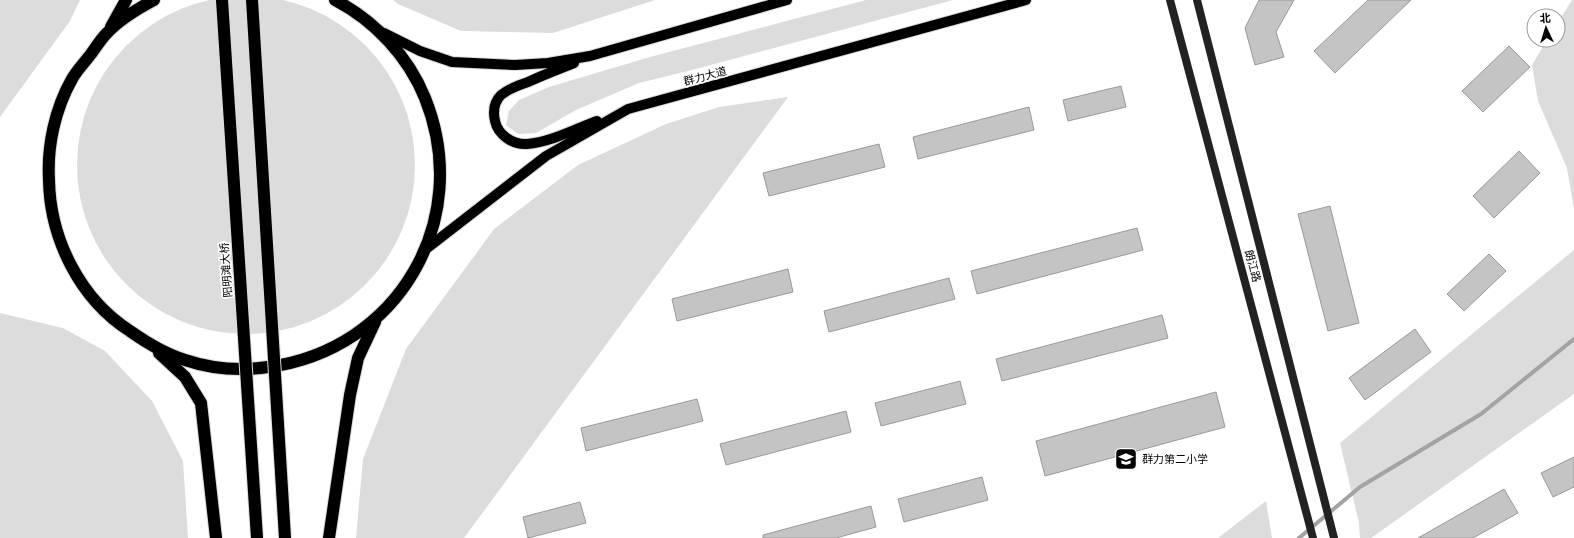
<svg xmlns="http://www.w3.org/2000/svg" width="1574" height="538" viewBox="0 0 1574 538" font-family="Lato,'Noto Sans SC',sans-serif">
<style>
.green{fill:#dcdcdc}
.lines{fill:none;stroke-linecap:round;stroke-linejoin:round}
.stream{stroke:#a3a3a3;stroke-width:4}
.building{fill:#c4c4c4;stroke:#999}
.primary-casing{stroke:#dbdbdb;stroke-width:12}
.highway-casing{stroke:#dbdbdb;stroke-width:14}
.secondary{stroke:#222;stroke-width:8}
.primary{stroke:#000;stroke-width:10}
.highway{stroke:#000;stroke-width:12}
.highway-bridge-casing{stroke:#dbdbdb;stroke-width:14;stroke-linecap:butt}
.highway-bridge{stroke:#000;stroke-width:12}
.labels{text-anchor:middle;stroke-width:3.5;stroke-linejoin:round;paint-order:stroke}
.street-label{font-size:11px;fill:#000;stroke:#fff}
.poi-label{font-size:11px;fill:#000;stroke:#fff;text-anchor:start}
</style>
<rect width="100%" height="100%" fill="#fff"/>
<g class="green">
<circle cx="246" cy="165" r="169"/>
<path d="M0 0H80L70 21 0 117Z"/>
<path d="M393 0H655L553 33 461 31 398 4Z"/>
<path d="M866 0H953L688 71 639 83 576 110 536 133 518 134 506 125 509 111 519 100 549 87 650 57Z"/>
<path d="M1572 0H1574V209L1567 168 1538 101 1532 65 1547 40H1558V22Z"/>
<path d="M788 97 464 538H356L363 459 406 349 494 229 578 165 666 124 719 107Z"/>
<path d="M1574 250V394L1371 538H1360L1359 523 1340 443Z"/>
<path d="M0 313 63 328 105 351 152 401 183 461 188 538H0Z"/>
<path d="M1266 501 1272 538H1218Z"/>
</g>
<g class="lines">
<path class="stream" d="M1299 538 1360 487 1481 414 1574 339"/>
</g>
<g class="building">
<path d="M1259 0H1294L1276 32 1284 57 1255 65 1245 28Z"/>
<path d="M1368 0H1411L1335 73 1314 51Z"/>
<path d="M1509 46 1530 67 1483 112 1462 91Z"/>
<path d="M1121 86 1126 107 1068 121 1063 100Z"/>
<path d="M1029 107 1034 130 918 159 913 137Z"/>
<path d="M879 144 885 167 769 196 763 173Z"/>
<path d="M1519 151 1540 173 1494 218 1473 196Z"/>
<path d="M1330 206 1359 323 1328 331 1298 214Z"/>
<path d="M1137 228 1143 250 977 294 971 271Z"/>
<path d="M1489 254 1506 271 1464 311 1447 294Z"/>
<path d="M788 269 793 292 677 321 672 299Z"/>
<path d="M949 278 955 299 829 332 824 311Z"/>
<path d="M1162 315 1168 338 1002 381 996 359Z"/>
<path d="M1415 329 1431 352 1365 400 1349 378Z"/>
<path d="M960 381 966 404 881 426 875 403Z"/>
<path d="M1216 392 1225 427 1045 476 1036 441Z"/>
<path d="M697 399 703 421 586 451 581 428Z"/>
<path d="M846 411 851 432 726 465 720 444Z"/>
<path d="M1574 457V487L1553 497 1541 473Z"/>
<path d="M982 477 988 500 904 522 898 499Z"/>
<path d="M1504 489 1518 513 1473 538H1418Z"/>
<path d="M580 502 586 523 528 538 523 517Z"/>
<path d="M871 506 876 527 836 538H763V535Z"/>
</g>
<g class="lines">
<g class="primary-casing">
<g id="primary">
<path d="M384 33 420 51 452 62 515 65 548 63 590 56 787 0"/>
<path d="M574 63C559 69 543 75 528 82 519 85 508 89 501 95 494 102 493 112 495 121 498 135 513 145 527 144 551 142 575 129 597 121"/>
<path d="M426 249 546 156 628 109 1026 0"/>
</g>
</g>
<g class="highway-casing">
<g id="highway">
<path d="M154 0C137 9 120 19 107 33 101 39 96 47 91 54 85 62 77 70 72 79 55 109 47 146 49 180 50 239 80 299 130 331 147 343 165 354 185 360 212 369 241 371 268 367 398 350 474 220 425 98 408 56 375 21 335 0"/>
<path d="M111 27 126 0"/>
<path d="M159 353 185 377 201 403 216 538"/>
<path d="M329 538 350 395 358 358 375 322"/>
</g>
</g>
<g class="secondary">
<path d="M1170 0 1313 538"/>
<path d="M1197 0 1334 538"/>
</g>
<use href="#primary" class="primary"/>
<use href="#highway" class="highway"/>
<g class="highway-bridge-casing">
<g id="highway-bridge">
<path d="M222 0 257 538"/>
<path d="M252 0 285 538"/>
</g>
</g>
<use href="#highway-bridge" class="highway-bridge"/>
</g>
<defs>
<g id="school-square" transform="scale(1.15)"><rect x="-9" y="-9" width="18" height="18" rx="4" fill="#000" stroke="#fff"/><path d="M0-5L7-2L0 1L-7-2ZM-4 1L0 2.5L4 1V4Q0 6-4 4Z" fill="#fff"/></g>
</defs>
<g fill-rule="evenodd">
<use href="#school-square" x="1126" y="459"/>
</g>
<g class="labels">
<g class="street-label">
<text transform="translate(705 76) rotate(-15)" y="4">群力大道</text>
<text transform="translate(1253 266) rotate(75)" y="4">朗江路</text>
<text transform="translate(226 270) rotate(-94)" y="4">阳明滩大桥</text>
</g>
<g class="poi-label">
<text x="1142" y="463">群力第二小学</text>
</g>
</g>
<g transform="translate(1546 28) rotate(356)"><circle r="19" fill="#ffffff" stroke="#999999"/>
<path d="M0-3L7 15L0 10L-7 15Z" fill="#000000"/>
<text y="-6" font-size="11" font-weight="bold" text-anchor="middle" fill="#000000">北</text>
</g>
</svg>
